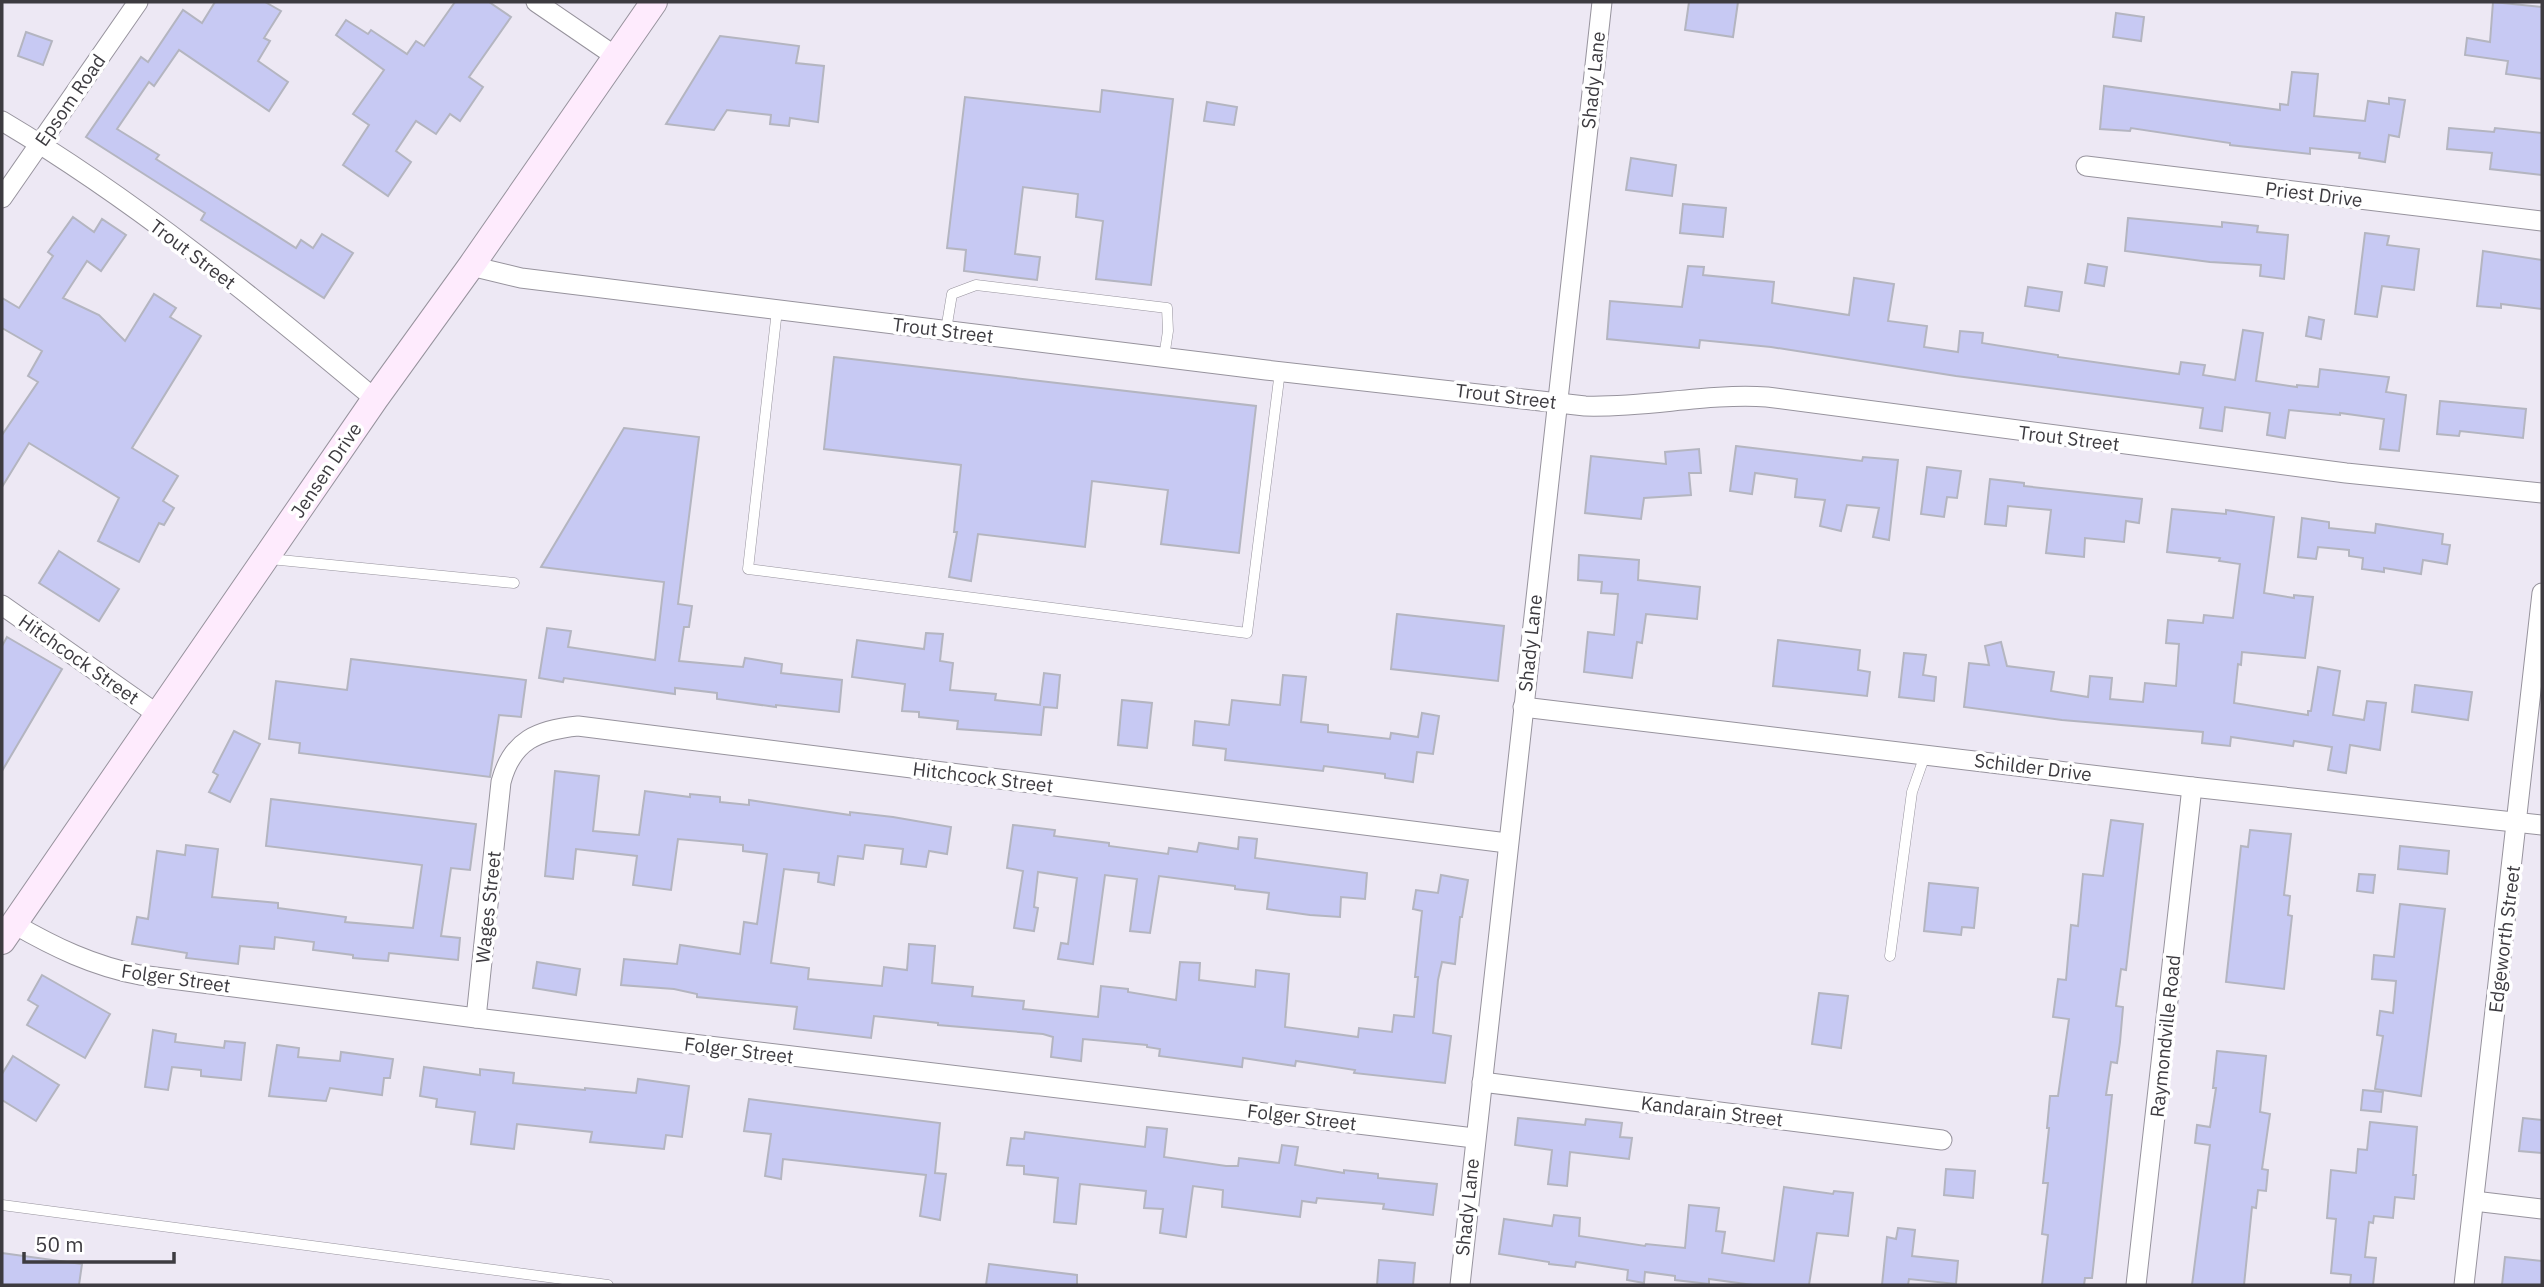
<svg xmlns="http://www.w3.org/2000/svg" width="2544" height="1287" viewBox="0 0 2544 1287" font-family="'IBM Plex Sans',sans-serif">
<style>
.building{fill:#c7c9f3;stroke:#b4b5c0;stroke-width:2}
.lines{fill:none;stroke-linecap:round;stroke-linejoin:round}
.service-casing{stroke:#97939d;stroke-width:11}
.minor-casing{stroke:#97939d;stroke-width:21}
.secondary-casing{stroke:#97939d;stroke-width:28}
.service{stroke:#fff;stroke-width:10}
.minor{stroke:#fff;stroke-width:19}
.secondary{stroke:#feebfd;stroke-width:26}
.labels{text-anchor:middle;stroke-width:7;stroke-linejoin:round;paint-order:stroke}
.street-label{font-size:19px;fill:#3d3b40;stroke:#fff}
</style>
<rect width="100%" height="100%" fill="#ede8f4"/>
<g class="building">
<path d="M215 2H265L281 11 264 38 270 41 258 61 288 82 269 111 179 50 154 86 149 82 117 129 159 155 156 159 296 248 301 240 313 248 322 234 353 253 324 298 201 220 205 213 86 137 141 57 148 62 183 10 202 23Z"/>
<path d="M455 2H489L511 17 469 77 483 87 460 121 450 114 436 134 416 121 396 151 411 162 388 196 343 165 369 125 353 114 384 70 336 35 346 20 368 34 371 30 407 54 416 41 424 46Z"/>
<path d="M1689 2H1738L1733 37 1685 30Z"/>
<path d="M2493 2 2542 7V79L2506 74 2508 61 2465 55 2467 38 2490 42Z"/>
<path d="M2116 13 2144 17 2141 41 2113 37Z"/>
<path d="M26 32 52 41 43 65 18 56Z"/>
<path d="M720 36 799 46 796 63 824 66 818 122 790 118 789 126 770 124 771 115 727 110 714 130 666 124Z"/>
<path d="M2292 72 2318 74 2314 116 2365 121 2368 101 2389 104V98L2405 100 2399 137 2389 135 2385 162 2359 158 2360 153 2310 148V154L2230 145V143L2131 128 2130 131 2100 129 2104 86 2280 110V104L2288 105Z"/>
<path d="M1102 90 1173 99 1151 285 1096 279 1103 221 1076 217 1078 194 1023 187 1015 254 1040 257 1037 280 964 271 966 250 947 248 965 97 1100 112Z"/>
<path d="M1207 102 1237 107 1234 125 1204 121Z"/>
<path d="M2449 128 2494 132 2495 128 2542 133V175L2490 169 2492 153 2447 149Z"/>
<path d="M1631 158 1676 165 1672 196 1626 190Z"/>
<path d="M1683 204 1726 208 1723 237 1680 233Z"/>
<path d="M73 217 94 232 102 219 126 235 101 271 87 261 63 298 99 315 125 341 154 294 176 308 170 317 201 336 132 448 178 476 163 501 174 508 164 525 159 523 139 562 98 541 119 498 29 443 2 487V435L38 382 28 376 42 351 2 328V298L19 308 53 256 48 252Z"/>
<path d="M2128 218 2222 227V222L2258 226 2257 232 2288 235 2284 279 2260 276 2261 265 2210 262 2125 251Z"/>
<path d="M2365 233 2389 236 2387 245 2419 249 2414 290 2382 286 2377 317 2355 314Z"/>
<path d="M2483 251 2542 260V309L2501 304V308L2477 306Z"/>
<path d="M2088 264 2107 267 2104 286 2085 283Z"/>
<path d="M1688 266 1704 267 1703 275 1774 282 1772 303 1849 315 1854 278 1894 284 1888 321 1927 326 1924 347 1958 352 1960 331 1983 333 1982 343 2058 355V357L2179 374 2181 362 2205 365 2203 375 2235 380 2243 330 2263 333 2256 381 2297 387V385L2318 387 2320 369 2389 377 2386 392 2406 395 2399 451 2380 449 2384 419 2340 413V415L2289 410 2285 438 2267 435 2270 413 2225 407 2222 431 2200 428 2203 408 1956 376 1771 347 1700 340 1699 348 1607 339 1610 301 1682 307Z"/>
<path d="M2028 287 2062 292 2059 311 2025 306Z"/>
<path d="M2309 317 2324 320 2321 339 2306 336Z"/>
<path d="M834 357 1256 406 1239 553 1161 544 1168 490 1092 481 1085 547 978 534 971 581 949 577 957 532H954L961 465 824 449Z"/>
<path d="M2440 401 2526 409 2523 438 2460 431 2459 436 2437 434Z"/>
<path d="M624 428 699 437 678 604 692 606 689 627H684L679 661 743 667 745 658 782 664 781 673 842 680 839 712 776 705V707L717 699V693L675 688V694L564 678 563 682 539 678 547 628 571 631 568 647 655 660 664 582 541 567Z"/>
<path d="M1736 446 1862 461 1863 457 1898 460 1889 540 1873 537 1879 508 1847 505 1841 531 1820 526 1825 500 1795 497 1797 479 1755 473 1752 494 1730 491Z"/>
<path d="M1699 449 1701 473H1689L1691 495 1644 498 1641 519 1585 513 1591 456 1666 464 1665 452Z"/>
<path d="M1927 467 1961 471 1957 498 1947 497 1944 517 1921 514Z"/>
<path d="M1990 479 2024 483V486L2142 499 2139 523 2126 521 2124 542 2085 538 2084 557 2046 553 2051 510 2008 506 2006 526 1985 524Z"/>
<path d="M2172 509 2226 514V510L2274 517 2264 593 2294 598V595L2313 597 2305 658 2242 652 2241 665 2238 664 2234 703 2308 715V711H2311L2318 667 2340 671 2333 715 2364 720 2367 701 2386 703 2380 750 2350 745 2346 773 2328 770 2332 747 2294 741 2293 746 2231 737 2230 746 2202 743 2203 732 2062 720 1964 707 1969 663 1989 665 1985 646 2001 642 2007 666 2054 672 2051 691 2088 697 2090 676 2112 678 2110 699 2143 702 2145 683 2176 686 2179 644 2166 643 2168 620 2203 623 2204 615 2233 618 2240 564 2219 561 2220 558 2167 552Z"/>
<path d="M2302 518 2329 522V528L2375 533 2376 524 2443 534 2442 544 2450 545 2447 564 2423 560 2421 574 2384 568V572L2362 569 2363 558 2349 556V550L2318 547 2316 559 2298 557Z"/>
<path d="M59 551 119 589 99 621 39 583Z"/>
<path d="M1579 555 1639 560 1638 580 1700 587 1697 619 1646 614 1642 643 1637 642 1632 678 1584 672 1588 632 1614 635 1618 594 1601 593 1602 582 1578 580Z"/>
<path d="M1397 614 1504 626 1498 681 1391 669Z"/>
<path d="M926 633 943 634 940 661 953 663 950 690 996 694 995 700 1040 705 1044 673 1060 675 1057 708 1044 707 1041 735 957 729 958 721 919 717V712L902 711 905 684 852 677 857 640 924 649Z"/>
<path d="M7 637 62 669 2 771V646Z"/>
<path d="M1778 640 1860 650 1858 670 1870 672 1867 696 1773 686Z"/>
<path d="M1904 653 1926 655 1923 675 1936 677 1934 701 1899 697Z"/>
<path d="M351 659 526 680 521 717 499 715 490 777 299 753 300 743 269 739 276 681 347 690Z"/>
<path d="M1283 675 1306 677 1301 722 1328 725V732L1390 739 1391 733 1418 737 1422 713 1439 716 1433 754 1417 752 1413 782 1385 778V774L1324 766 1323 771 1225 760 1226 749 1193 745 1195 721 1229 725 1232 700 1280 705Z"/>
<path d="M2415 685 2472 692 2468 720 2412 712Z"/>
<path d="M1122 700 1152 703 1147 748 1118 745Z"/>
<path d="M234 731 260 744 230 802 209 792 218 775 213 772Z"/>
<path d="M555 771 599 776 593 831 639 835 645 791 690 797V794L720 797V802L749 805V800L850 815V812L893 817 951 827 947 854 929 851 926 867 901 864 903 849 865 845 863 859 838 856 834 885 818 882 819 873 784 869 771 963 809 968 808 979 882 986 884 967 907 970 909 944 935 946 932 983 973 987 972 996 1024 1001 1023 1009 1098 1017 1101 986 1128 989V992L1176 1000 1180 962 1200 963 1199 980 1255 987 1256 970 1289 974 1285 1027 1358 1037 1359 1028 1392 1032 1394 1015 1414 1017 1418 977H1415L1422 911 1413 909 1416 890 1438 893 1441 875 1468 880 1462 917H1460L1455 964 1442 962 1438 980 1433 1033 1451 1036 1445 1083 1354 1073 1355 1070 1296 1061 1295 1066 1243 1058 1242 1067 1159 1056 1160 1049 1147 1047V1045L1083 1039 1081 1061 1051 1057 1053 1037 1043 1034 938 1025V1023L874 1016 871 1038 794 1029 797 1007 697 997V994L674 989 621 985 624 959 677 964 680 945 740 954 744 922 757 924 767 854 743 851V845L678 839 671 890 633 885 637 856 576 849 573 879 545 876Z"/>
<path d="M271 799 476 824 470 870 451 868 441 936 460 938 458 960 389 953 388 961 353 958V955L313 950 314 942 275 937 274 949 240 946 238 964 186 958 187 953 132 944 137 917 148 919 157 851 185 855 186 845 218 849 212 897 278 903V908L346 917 345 922 413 928 422 865 266 846Z"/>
<path d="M2111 820 2143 824 2126 970 2121 969 2116 1006 2123 1007 2120 1042 2117 1063 2111 1062 2106 1095H2112L2092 1278H2085L2084 1285H2042L2048 1235 2042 1234 2048 1183H2043L2049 1128H2047L2050 1096H2058L2069 1019 2053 1017 2058 979 2066 980 2071 925 2078 926 2083 874 2103 876Z"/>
<path d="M1013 825 1055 830 1054 836 1109 843V846L1168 854 1169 848 1197 852 1199 843 1238 849 1239 837 1257 839 1255 858 1367 873 1365 899 1341 897 1340 917 1310 915 1267 909 1269 893 1235 889V886L1159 876 1150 933 1130 931 1137 879 1105 875 1093 964 1058 959 1061 943 1068 944 1077 878 1038 872 1034 907 1038 908 1034 931 1014 928 1023 871 1007 868Z"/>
<path d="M2250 830 2291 834 2284 895 2290 896 2288 915 2292 916 2284 989 2226 982 2241 846 2248 847Z"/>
<path d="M2400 846 2449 851 2447 874 2398 869Z"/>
<path d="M2359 874 2375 875 2373 893 2357 891Z"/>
<path d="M1929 883 1978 888 1974 928 1962 927 1961 935 1924 931Z"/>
<path d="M2400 904 2445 909 2421 1096 2375 1089 2383 1036 2377 1035 2380 1011 2393 1013 2396 981 2372 979 2374 955 2394 957Z"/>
<path d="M537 962 580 969 576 995 533 988Z"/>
<path d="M42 975 110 1014 85 1058 27 1025 38 1006 28 1000Z"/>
<path d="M1819 993 1848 996 1841 1048 1812 1044Z"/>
<path d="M153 1030 176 1034 175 1042 224 1048 225 1041 245 1043 241 1080 201 1076V1070L172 1067 168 1090 145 1087Z"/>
<path d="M277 1045 299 1048 298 1057 340 1061 341 1052 393 1059 390 1078H384L382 1095 330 1088 326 1101 269 1096Z"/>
<path d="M2217 1051 2266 1056 2260 1112 2270 1114 2262 1169 2268 1170 2266 1191 2258 1190 2256 1208 2252 1207 2244 1285H2192L2210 1145 2195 1143 2197 1125 2210 1127 2216 1088H2213Z"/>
<path d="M13 1056 59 1085 36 1121 2 1100V1074Z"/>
<path d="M424 1067 480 1075V1069L514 1073 513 1083 585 1090V1088L636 1093 638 1079 689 1086 682 1137 666 1135 664 1149 590 1142 592 1132 517 1124 514 1149 471 1144 475 1112 436 1107 437 1099 420 1096Z"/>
<path d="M2363 1090 2383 1092 2381 1112 2361 1110Z"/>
<path d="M749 1099 940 1123 935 1173 946 1174 940 1220 920 1216 926 1175 783 1159 781 1179 765 1176 771 1134 744 1131Z"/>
<path d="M1518 1118 1585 1125 1586 1119 1622 1123 1620 1137 1632 1138 1629 1159 1570 1152 1567 1186 1548 1184 1552 1150 1515 1145Z"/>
<path d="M2523 1118 2542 1120V1153L2519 1151Z"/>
<path d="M2370 1122 2417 1127 2413 1175H2416L2414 1199 2395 1197 2393 1218 2374 1216 2373 1223 2369 1222 2365 1257 2376 1258 2373 1285H2350L2351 1275 2331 1273 2336 1219 2327 1218 2331 1170 2356 1173 2358 1149 2367 1150Z"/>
<path d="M1147 1127 1167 1129 1164 1157 1226 1166H1238L1239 1158 1279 1163 1282 1145 1298 1147 1295 1165 1344 1173V1170L1378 1174V1178L1437 1184 1433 1215 1383 1209 1384 1204 1317 1198 1316 1203 1302 1201 1300 1217 1222 1207 1223 1190 1193 1186 1186 1237 1160 1233 1163 1209 1144 1208 1146 1191 1080 1184 1076 1224 1054 1222 1058 1178 1024 1174V1166L1007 1165 1011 1138 1024 1139 1025 1132 1145 1147Z"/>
<path d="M1946 1169 1975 1171 1973 1198 1944 1195Z"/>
<path d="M1784 1187 1833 1194 1834 1191 1853 1193 1848 1236 1817 1233 1809 1285H1753L1709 1279V1284L1675 1280V1276L1645 1272 1644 1283 1627 1280 1628 1270 1576 1262 1575 1267 1549 1264V1262L1499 1254 1504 1219 1552 1226 1554 1215 1580 1218 1579 1236 1645 1246 1646 1244 1685 1248 1689 1205 1719 1208 1716 1231 1725 1232 1722 1253 1774 1261Z"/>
<path d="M1898 1228 1915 1230 1912 1256 1958 1261 1956 1284 1909 1279 1908 1285H1882L1887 1237 1896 1239Z"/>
<path d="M2 1253 82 1264 79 1285H2Z"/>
<path d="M2505 1257 2542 1261V1285H2502Z"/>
<path d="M1379 1260 1415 1263 1413 1285H1377Z"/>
<path d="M989 1264 1077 1275V1285H986Z"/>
</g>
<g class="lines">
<g class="service-casing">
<g id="service">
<path d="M777 310 748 569 1247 633 1280 371"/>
<path d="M946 330 952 294 976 285 1167 308 1168 331 1164 357"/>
<path d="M270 559 514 583"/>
<path d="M1890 956 1912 792 1925 755"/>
<path d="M2 1205 608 1285"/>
</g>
</g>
<g class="minor-casing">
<g id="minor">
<path d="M536 2 615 56"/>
<path d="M2 121C135 200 257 300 375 399"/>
<path d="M2086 166 2542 221"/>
<path d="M2 198 138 2"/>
<path d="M471 266 521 278 1266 370 1585 406C1646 408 1706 393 1767 397L2346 473 2542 493"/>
<path d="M2 605 157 714"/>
<path d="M1523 707 2192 787 2542 825"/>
<path d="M14 924C54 947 93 966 140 975L476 1018 1474 1138"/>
<path d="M476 1018 501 782C512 740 538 730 578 726L1507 843"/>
<path d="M1482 1082 1942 1140"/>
<path d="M2474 1201 2542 1209"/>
<path d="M1460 1285 1602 2"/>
<path d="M2136 1285 2192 787"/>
<path d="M2464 1285 2542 593"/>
</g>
</g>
<g class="secondary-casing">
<path id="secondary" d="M2 941 375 399 471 266 654 2"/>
</g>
<use href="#service" class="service"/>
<use href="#minor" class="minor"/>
<use href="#secondary" class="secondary"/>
</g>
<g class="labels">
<g class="street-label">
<text transform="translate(1593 80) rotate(-84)" y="7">Shady Lane</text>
<text transform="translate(70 100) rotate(-55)" y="7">Epsom Road</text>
<text transform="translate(2314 194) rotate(7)" y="7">Priest Drive</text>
<text transform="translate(193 254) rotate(37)" y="7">Trout Street</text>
<text transform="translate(943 330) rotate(7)" y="7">Trout Street</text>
<text transform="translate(1506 396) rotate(7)" y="7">Trout Street</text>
<text transform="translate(2069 438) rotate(7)" y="7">Trout Street</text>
<text transform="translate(326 470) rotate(-56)" y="7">Jensen Drive</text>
<text transform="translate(1530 643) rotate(-84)" y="7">Shady Lane</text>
<text transform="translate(79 659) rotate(35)" y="7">Hitchcock Street</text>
<text transform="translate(2033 767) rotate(7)" y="7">Schilder Drive</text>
<text transform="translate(983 777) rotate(7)" y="7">Hitchcock Street</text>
<text transform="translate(488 907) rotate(-84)" y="7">Wages Street</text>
<text transform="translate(2504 939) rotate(-83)" y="7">Edgeworth Street</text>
<text transform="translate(176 978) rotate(8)" y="7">Folger Street</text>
<text transform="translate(2165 1036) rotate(-84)" y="7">Raymondville Road</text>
<text transform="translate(739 1050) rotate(7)" y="7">Folger Street</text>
<text transform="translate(1712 1111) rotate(7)" y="7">Kandarain Street</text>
<text transform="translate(1302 1117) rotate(7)" y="7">Folger Street</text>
<text transform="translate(1467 1207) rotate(-84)" y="7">Shady Lane</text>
</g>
</g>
<rect width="2544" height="1287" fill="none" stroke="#3d3b40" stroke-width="7"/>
<path d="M24 1252v10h150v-10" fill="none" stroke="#3d3b40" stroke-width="3.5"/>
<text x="35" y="1252" font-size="21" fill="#3d3b40" stroke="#ffffff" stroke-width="5" paint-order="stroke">50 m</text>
</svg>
